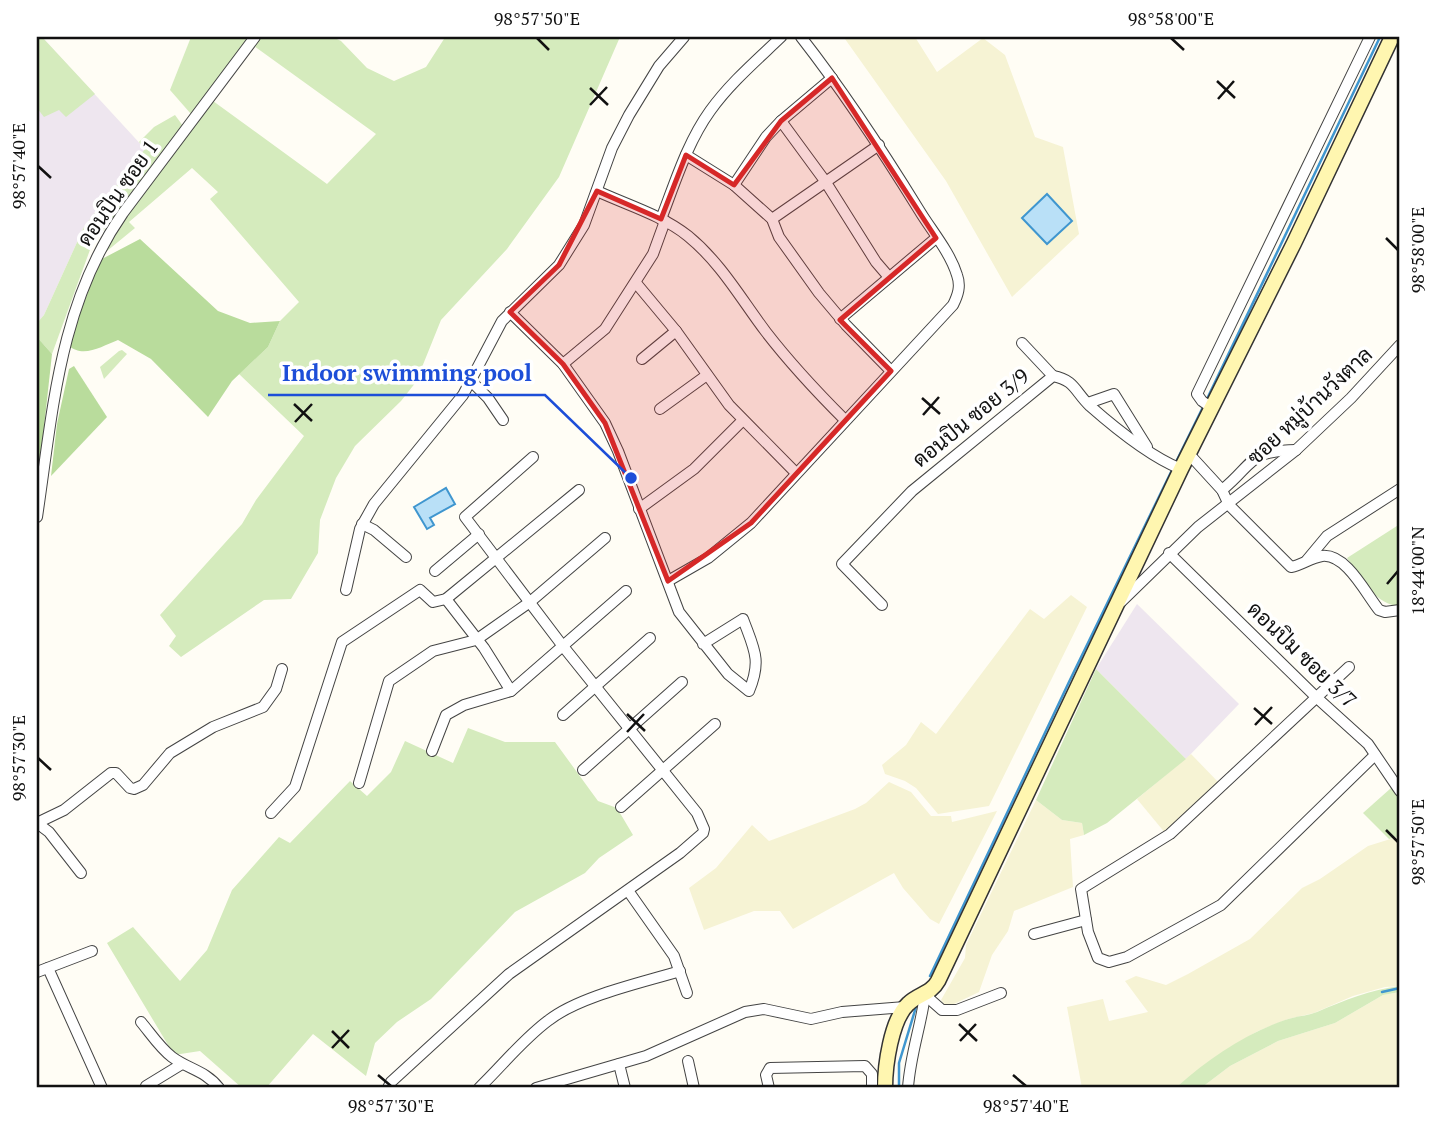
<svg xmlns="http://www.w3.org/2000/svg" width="1437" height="1125" viewBox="0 0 1437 1125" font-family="'PT Serif',Sarabun,serif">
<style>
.industrial{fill:#eee6ef}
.farmland{fill:#f6f3d4}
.green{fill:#d5ebbd}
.forest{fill:#b9dc9c}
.water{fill:#b9e0f7;stroke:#3f96cf;stroke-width:2}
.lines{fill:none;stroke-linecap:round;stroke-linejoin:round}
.stream{stroke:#3f96cf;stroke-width:2.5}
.street-casing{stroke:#444;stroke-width:12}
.secondary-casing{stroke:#333;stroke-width:17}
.street{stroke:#fff;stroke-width:10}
.secondary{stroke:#fff6b0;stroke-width:14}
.marked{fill:#d62828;fill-opacity:0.2;stroke:#d62828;stroke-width:5;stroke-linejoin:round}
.ticks{fill:none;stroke:#111;stroke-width:2.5}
.labels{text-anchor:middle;stroke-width:7;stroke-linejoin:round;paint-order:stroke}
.street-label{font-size:21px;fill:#111;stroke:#fff}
.leader{fill:none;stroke:#1d4ed8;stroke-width:2.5}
.callout-dot{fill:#1d4ed8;stroke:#fff;stroke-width:2.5}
.callout-label{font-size:23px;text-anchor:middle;font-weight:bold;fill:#1d4ed8;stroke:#fff;stroke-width:7;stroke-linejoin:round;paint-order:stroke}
.neatline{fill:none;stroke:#111;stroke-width:2.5}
.ticks-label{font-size:18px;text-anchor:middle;fill:#111}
</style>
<rect width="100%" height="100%" fill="#fffdf5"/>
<g class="industrial">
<path d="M42 37 145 149 84 227 44 315 37 323V38Z"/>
<path d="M1137 604 1239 704 1186 759 1096 669Z"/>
</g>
<g class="farmland">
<path d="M849 37H915L937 72 983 38 1005 55 1035 137 1063 147 1079 234 1012 297 946 181 845 39Z"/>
<path d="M1071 595 1087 607 989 806 938 814 916 788 905 781 885 774 882 765 906 745 921 722 936 734 1030 609 1044 619Z"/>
<path d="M1191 754 1220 784 1166 834 1137 799Z"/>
<path d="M889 782 911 792 931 816H951L952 822 997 811 939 924 930 919 903 888 894 873 793 929 780 911H754L704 930 689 888 716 868 752 825 769 841 855 809 866 803Z"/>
<path d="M1036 800 1062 820 1082 823 1084 835 1070 839 1073 887 1014 911 1008 931 992 955 979 992 954 1004H944L941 1000 965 958 966 945Z"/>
<path d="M1400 836V986L1385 987 1353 996 1314 1013 1288 1019 1258 1031 1229 1048 1179 1085 1169 1088H1082L1067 1007 1103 999 1109 1021 1148 1012 1125 981 1136 976 1166 985 1188 974 1250 939 1302 888 1320 879 1368 846Z"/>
<path d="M1400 992V1088H1201L1230 1066 1278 1041 1335 1023 1383 995Z"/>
</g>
<g class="green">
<path d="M42 37 95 94 66 117 59 110 44 117 37 108V38Z"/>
<path d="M191 37H249L191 114 170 90Z"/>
<path d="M261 37H333L341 41 367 68 394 81 426 67 444 39 442 37H620L559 177 507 249 441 320 416 382 401 401 355 446 336 478 320 520 318 553 291 599 264 600 181 657 169 646 176 636 160 615 242 524 256 500 304 436 239 374 268 347 280 321 299 302 210 199 218 192 192 168 129 222 135 228 107 251 103 249 213 101 327 184 376 134 254 46Z"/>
<path d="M175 115 183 126 91 247 52 354 37 337V323L44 315 84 227 145 149 139 142 154 127Z"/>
<path d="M122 350 127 354 104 379 100 367 119 351Z"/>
<path d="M1400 524V604L1396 606C1372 601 1361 576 1347 558Z"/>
<path d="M1096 669 1186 759 1107 823 1084 835 1082 823 1062 820 1036 800Z"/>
<path d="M468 728 505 742H555L598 801 617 808 633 835 599 858 585 873 515 912 431 999 397 1022 375 1043 366 1076 313 1034 266 1088H242L200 1051 174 1055 107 943 133 927 180 981 207 950 232 890 279 837 290 843 350 781 367 796 391 772 405 741 453 763Z"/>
<path d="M1400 780V836L1389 839 1363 813Z"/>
<path d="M1400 986V992L1383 995 1335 1023 1278 1041 1230 1066 1201 1088H1169L1179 1085C1209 1058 1247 1033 1285 1020 1296 1016 1307 1016 1317 1012 1345 1000 1370 990 1400 986Z"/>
</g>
<g class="forest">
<path d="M140 239 218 311 250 323 280 321 268 347 232 381 208 417 151 359 118 340C102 346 83 359 68 345L100 260Z"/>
<path d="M37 337 52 354 37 491Z"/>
<path d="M74 366 107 417 51 476 57 424 69 369Z"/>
</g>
<g class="water">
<path d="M1047 194 1072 221 1047 244 1022 218Z"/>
<path d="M446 488 455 504 430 518 434 525 427 529 414 507Z"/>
</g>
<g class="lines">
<g class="stream">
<path d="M1207 399 1380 37"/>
<path d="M1176 462 1204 405"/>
<path d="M930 976 1069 682 1173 468"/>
<path d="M1382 992 1400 988"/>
<path d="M899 1088V1063L916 1007"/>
</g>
<g class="street-casing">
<g id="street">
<path d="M781 121 825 181 876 262 888 276"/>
<path d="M686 155 734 185 772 219 779 237 819 293 846 325 891 371"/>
<path d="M734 185 766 137 781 121 832 78"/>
<path d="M597 191C627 205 662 215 688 236 721 263 741 299 766 332 790 363 817 392 845 420"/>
<path d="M661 219C675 183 687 143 710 111 730 83 757 60 781 37"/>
<path d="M772 219 879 145"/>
<path d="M636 283 676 331 729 405 796 473"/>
<path d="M510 312 563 364 605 423 618 451 679 612 728 674 749 691C762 660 754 649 743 619L703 644"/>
<path d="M840 319 936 238"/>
<path d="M1022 343 1053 376"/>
<path d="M642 359 676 331"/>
<path d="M563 364 605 329 653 254 665 221"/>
<path d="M470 380 488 398 503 420"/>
<path d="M1088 403 1114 394 1147 447"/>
<path d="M1212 408 1202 401 1197 394 1370 37"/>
<path d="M660 409 707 375"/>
<path d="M1189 454 1222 490 1229 505 1291 567C1302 565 1310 558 1322 556 1346 553 1366 594 1379 610L1385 612 1400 610"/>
<path d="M1222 490C1254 464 1247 451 1296 450"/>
<path d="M639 509 694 469 742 421"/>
<path d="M37 517C53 410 59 305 123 213L255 37"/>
<path d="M362 524 374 530 406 557"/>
<path d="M1169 553 1316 697 1368 744 1400 791"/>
<path d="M1307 560 1327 536 1400 489"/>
<path d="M435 571 479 534"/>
<path d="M668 581 708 558 751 523 953 305C958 295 961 286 957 275 950 252 931 230 919 210 882 150 844 92 801 37"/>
<path d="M346 590 360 529 374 504 463 395 502 321 559 265 584 225 612 148 629 115 659 66 684 37"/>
<path d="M446 599 484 648 511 691"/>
<path d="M1121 602 1198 527 1296 450 1351 398 1400 345"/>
<path d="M882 605 842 564 912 491 1053 376C1075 380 1075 392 1090 406 1115 428 1151 457 1181 469"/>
<path d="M1349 667 1170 834 1081 889 1088 932 1098 958 1109 962 1127 957 1221 905 1375 755"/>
<path d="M563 715 650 638"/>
<path d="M432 751 446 715 464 705 511 691 626 591"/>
<path d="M583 770 682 682"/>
<path d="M359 783 389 681 433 651 476 640 530 602 605 538"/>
<path d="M621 807 715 724"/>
<path d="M271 813 295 787 342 642 420 590 433 602 446 599 579 490"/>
<path d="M37 823 64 810 111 773H116L130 788 134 789 143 785 170 753 213 727 263 707 276 689 282 669"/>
<path d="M37 823 49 832 81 873"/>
<path d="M629 892 674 956 687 993"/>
<path d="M1034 934 1086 920"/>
<path d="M48 968 102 1088"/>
<path d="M37 972 92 951"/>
<path d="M925 995 942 1010H957L1001 993"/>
<path d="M141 1022C151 1034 160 1048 172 1057 188 1069 206 1071 219 1088"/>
<path d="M688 1061 694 1088"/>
<path d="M619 1064 625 1088"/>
<path d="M146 1086 182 1064"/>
<path d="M388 1088 391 1082 509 974 680 853 703 833 704 829 697 813 562 645 465 517 533 457"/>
<path d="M479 1088C502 1066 523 1039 549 1020 580 996 641 983 680 971"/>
<path d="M536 1088 646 1056 745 1012 764 1009 811 1019 842 1012 905 1007"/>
<path d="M769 1088 766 1075 770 1068 865 1066 872 1074V1088"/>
<path d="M908 1088C910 1056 921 1026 925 995"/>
</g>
</g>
<g class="secondary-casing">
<path id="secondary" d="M885 1088C885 1066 891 1020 908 1004 918 994 931 994 938 981L1181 469 1294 243 1392 37"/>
</g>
<use href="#street" class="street"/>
<use href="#secondary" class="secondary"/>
</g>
<path class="marked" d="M832 78 936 238 840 320 891 371 751 523 668 581 605 423 563 364 510 312 559 265 597 191 661 219 686 155 734 185 781 121Z"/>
<path class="ticks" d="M537 38 549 50M1171 38 1184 50M1217 81 1235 98M590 88 608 105M1218 99 1234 81M590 105 607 87M38 166 51 178M1386 238 1398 250M922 398 940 414M294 404 312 421M923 415 939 397M295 422 312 404M1387 584 1398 571M1254 708 1272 724M627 714 645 731M1255 725 1272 707M627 732 644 714M38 758 51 770M1386 830 1398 842M959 1024 977 1041M332 1031 349 1048M960 1041 976 1024M332 1048 349 1030M378 1075 391 1086M1013 1075 1026 1086"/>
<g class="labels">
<g class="street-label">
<text transform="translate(118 193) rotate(-55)" y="7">ดอนปิน ซอย 1</text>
<text transform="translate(1310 406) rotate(-43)" y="7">ซอย หมู่บ้านวังตาล</text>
<text transform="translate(971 418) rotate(-39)" y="7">ดอนปิน ซอย 3/9</text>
<text transform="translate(1302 655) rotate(44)" y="7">ดอนปิม ซอย 3/7</text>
</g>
</g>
<path class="leader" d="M631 478L545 395H268"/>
<circle class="callout-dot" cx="631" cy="478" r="7"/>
<g class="callout-label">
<text x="407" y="381">Indoor swimming pool</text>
</g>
<rect width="1437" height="1125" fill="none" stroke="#ffffff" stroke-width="77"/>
<rect x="38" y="38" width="1360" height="1048" class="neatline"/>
<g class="ticks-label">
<text x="537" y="25">98°57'50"E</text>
<text x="1171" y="25">98°58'00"E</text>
<text transform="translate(19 166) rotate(-90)" y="6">98°57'40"E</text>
<text transform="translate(1418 250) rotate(-90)" y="6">98°58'00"E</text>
<text transform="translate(1418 571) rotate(-90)" y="6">18°44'00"N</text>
<text transform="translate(19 758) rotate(-90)" y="6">98°57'30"E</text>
<text transform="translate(1418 842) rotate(-90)" y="6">98°57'50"E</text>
<text x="391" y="1112">98°57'30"E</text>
<text x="1026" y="1112">98°57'40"E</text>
</g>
</svg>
